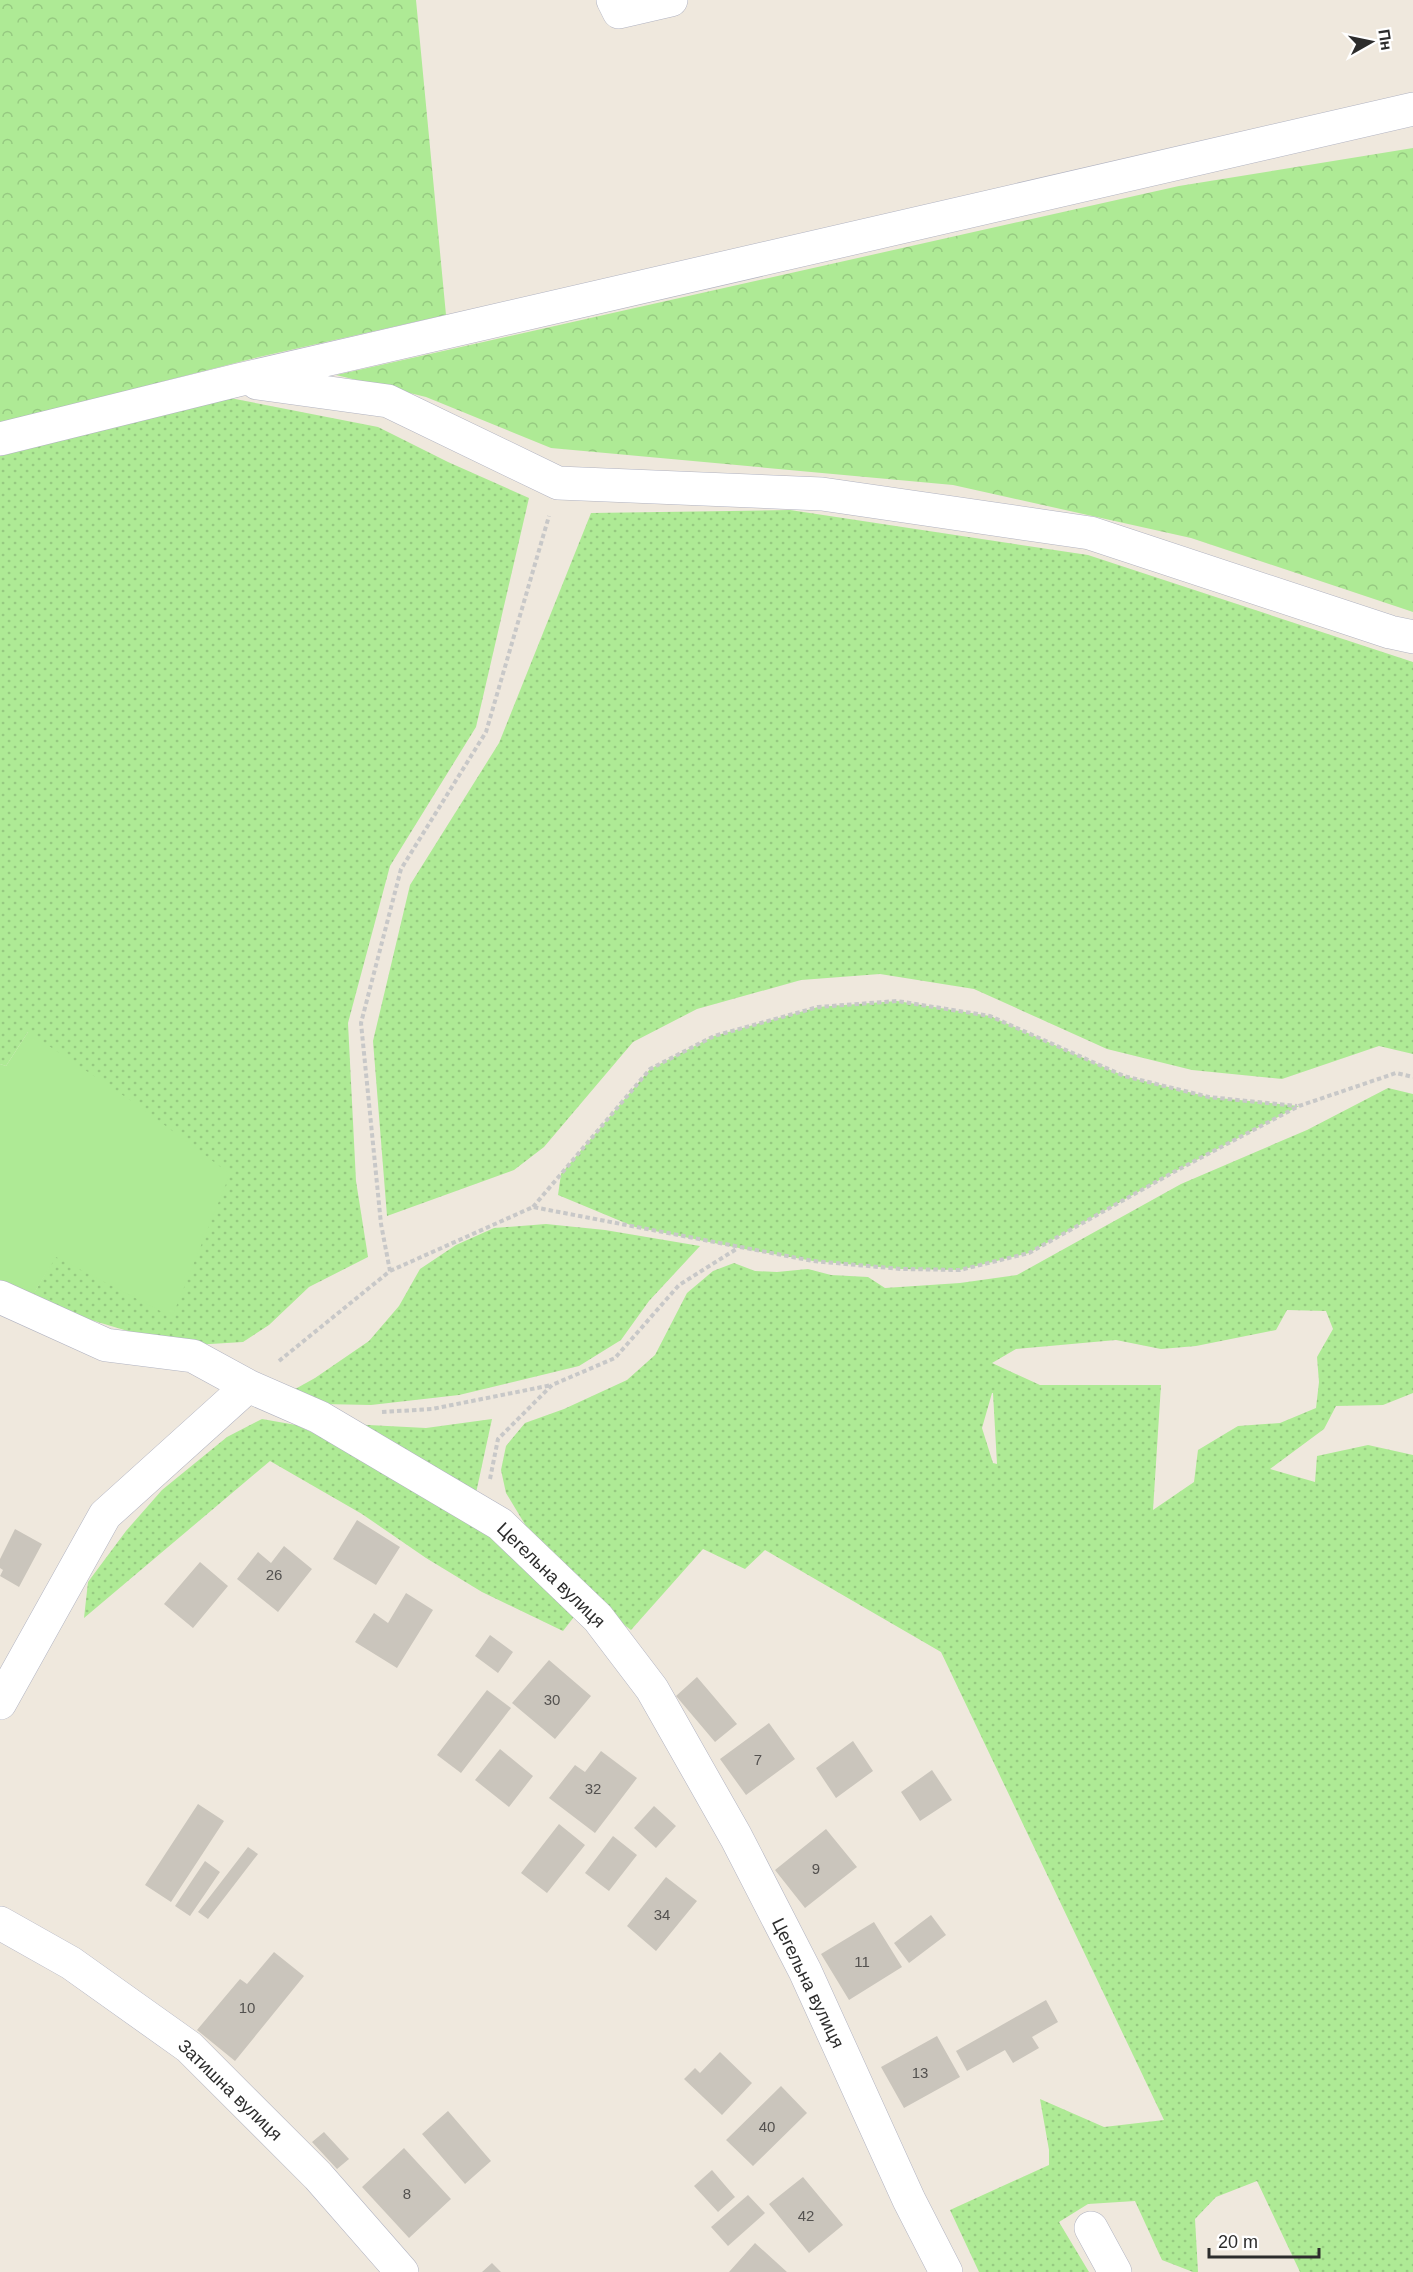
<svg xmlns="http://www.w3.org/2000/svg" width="1413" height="2272" viewBox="0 0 1413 2272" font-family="Helvetica,sans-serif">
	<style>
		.grass { fill: url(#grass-dots); fill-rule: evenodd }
		.forest { fill: url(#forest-crowns) }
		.park { fill: #aeea95 }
		.building { fill: #cac5bc }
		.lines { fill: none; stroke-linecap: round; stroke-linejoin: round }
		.minor-casing { stroke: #b1b3c1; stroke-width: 34 }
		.path { stroke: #c8c8c8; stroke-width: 4; stroke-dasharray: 4.5 3; stroke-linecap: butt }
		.minor { stroke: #fff; stroke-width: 33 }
		.labels { text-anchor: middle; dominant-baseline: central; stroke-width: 5; stroke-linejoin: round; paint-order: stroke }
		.number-label { font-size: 15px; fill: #545250 }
		.street-label { font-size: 18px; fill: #2c2c2c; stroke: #fff }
	</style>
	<defs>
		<pattern id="grass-dots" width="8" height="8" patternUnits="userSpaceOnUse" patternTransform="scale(1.5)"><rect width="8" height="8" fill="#aeea95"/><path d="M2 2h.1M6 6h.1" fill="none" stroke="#96c981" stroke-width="1.8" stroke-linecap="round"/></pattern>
		<pattern id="forest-crowns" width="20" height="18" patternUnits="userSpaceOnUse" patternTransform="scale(1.5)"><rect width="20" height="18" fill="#aeea95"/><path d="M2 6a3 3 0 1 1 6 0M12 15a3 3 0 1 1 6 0" fill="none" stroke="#96c981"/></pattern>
	</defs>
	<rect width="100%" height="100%" fill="#efe8dd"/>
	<path class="grass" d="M230,398L378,427L448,462L529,498L476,727L390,866L348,1023L356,1181L368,1257L309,1287L269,1325L243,1342L194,1345L141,1335L91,1320L31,1298L55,1257L28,1032L6,1066L0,1064V456L125,421Z
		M790,510L1088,555L1413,662V1054L1379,1046L1282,1079L1192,1070L1107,1049L974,989L880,974L801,980L697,1009L633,1042L544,1147L514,1170L387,1216L373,1041L410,885L499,743L591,513Z
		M897,1001L990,1016L1124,1076L1209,1097L1299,1106L1172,1173L1029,1253L960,1270L901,1269L813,1261L739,1248L635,1227L558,1195L561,1174L650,1069L714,1036L818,1007Z
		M1388,1088L1413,1094V1393L1383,1405L1336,1406L1324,1429L1270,1469L1315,1482L1317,1456L1368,1445L1413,1455V2272H1300L1257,2181L1216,2197L1195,2219L1198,2272H1193L1162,2260L1135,2201L1088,2204L1059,2222L1089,2272H979L950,2210L1049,2165V2150L1040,2099L1104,2127L1164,2120L941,1652L765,1550L745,1569L703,1549L631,1630L592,1600L532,1536L506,1493L501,1470L506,1446L525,1423L564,1409L627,1380L655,1355L687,1293L713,1271L734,1263L755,1271L777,1272L808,1269L831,1275L868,1277L885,1288L960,1283L1017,1275L1181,1184L1307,1130ZM1287,1310L1326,1311L1333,1329L1317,1357L1319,1382L1316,1408L1280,1423L1238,1426L1198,1450L1194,1482L1153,1510L1161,1385H1040L992,1363L1016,1349L1116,1340L1161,1349L1196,1346L1276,1330ZM992,1393H993L997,1464L993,1463L982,1428Z
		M546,1224L605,1230L700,1246L649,1301L621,1340L579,1366L459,1395L371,1405L322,1404L288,1393L315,1378L369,1341L399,1306L420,1269L456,1245L494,1228Z
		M262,1419L296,1425L333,1442L501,1533L577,1613L563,1631L482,1592L426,1558L362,1514L270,1461L84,1618L88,1582L126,1531L162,1490L227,1437Z
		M492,1419L476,1493L349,1424L426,1428Z"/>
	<path class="forest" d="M0,0H416L446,315L259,357L0,423Z
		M1413,148V612L1191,538L953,485L551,448L426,397L336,375L1179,186Z"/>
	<path class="park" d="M28,1032L139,1106L230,1174L172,1317L56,1257L31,1298L0,1283V1064L6,1066Z"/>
	<path class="building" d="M357,1520L400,1547L376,1585L333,1559Z
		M15,1529L42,1544L19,1587L0,1576L3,1570L0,1568V1559Z
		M284,1546L312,1569L278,1612L237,1579L258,1552L271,1563Z
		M200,1562L228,1586L193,1628L164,1604Z
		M406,1593L433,1610L397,1668L355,1642L374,1613L388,1623Z
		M490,1635L513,1652L498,1673L475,1656Z
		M549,1660L591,1696L555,1739L512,1703Z
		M697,1677L737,1724L715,1742L676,1696Z
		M487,1690L511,1708L461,1773L437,1755Z
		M769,1723L795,1759L746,1795L720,1759Z
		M853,1741L873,1771L836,1798L816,1768Z
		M500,1749L533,1776L509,1807L475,1780Z
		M601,1751L637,1778L595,1833L549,1798L575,1765L585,1772Z
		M932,1770L952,1800L920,1821L901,1792Z
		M198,1804L224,1821L171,1902L145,1885Z
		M654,1806L676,1826L656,1848L634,1828Z
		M559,1824L585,1845L547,1893L521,1873Z
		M826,1829L857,1867L805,1908L775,1870Z
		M613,1836L637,1855L609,1891L585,1873Z
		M248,1847L258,1854L208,1919L198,1912Z
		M205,1861L220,1872L190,1916L175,1906Z
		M666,1877L697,1901L656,1951L627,1926Z
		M931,1915L946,1935L909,1963L894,1943Z
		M874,1922L902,1967L849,2000L821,1954Z
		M274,1952L304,1976L235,2061L197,2030L240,1979L247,1984Z
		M1046,2000L1058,2022L1032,2037L1039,2048L1013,2063L1005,2050L967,2071L956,2051Z
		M937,2036L960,2077L904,2108L881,2067Z
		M720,2052L752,2083L722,2115L684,2079L695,2068L700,2073Z
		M781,2086L807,2113L753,2166L726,2140Z
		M448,2111L491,2161L465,2184L422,2134Z
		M324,2132L349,2159L337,2169L312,2142Z
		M404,2148L451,2199L409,2238L362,2187Z
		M712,2170L735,2197L718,2212L694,2186Z
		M803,2177L843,2225L809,2253L769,2204Z
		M748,2195L765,2213L728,2246L711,2227Z
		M755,2243L787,2272H729Z
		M492,2263L501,2272H482Z"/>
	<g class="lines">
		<g class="minor-casing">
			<path id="minor" d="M613,0L619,12L671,0
				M257,383L388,401L558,483L822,494L1090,533L1390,632L1413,637
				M0,439L238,380L1413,109
				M0,1297L106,1345L193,1356L248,1386L319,1417L500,1524L598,1618L652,1689L736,1837L805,1971L909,2200L946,2272
				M0,1703L105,1515L248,1386
				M0,1923L71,1963L189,2047L318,2176L402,2272
				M1091,2228L1115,2272"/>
		</g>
		<path class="path" d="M533,1207L650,1069L714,1036L818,1007L897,1001L990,1016L1124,1076L1209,1097L1297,1106
			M390,1271L533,1207L813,1261L901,1269L960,1270L1029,1253L1172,1173L1299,1106L1396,1073L1413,1077
			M279,1361L390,1271L381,1224L361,1023L401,869L486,732L549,516
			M382,1412L432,1409L552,1385
			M490,1479L498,1439L552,1385L615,1358L679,1285L738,1248"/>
		<use href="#minor" class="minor"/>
	</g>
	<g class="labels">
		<g class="number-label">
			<text x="274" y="1574">26</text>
			<text x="552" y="1699">30</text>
			<text x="758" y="1759">7</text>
			<text x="593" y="1788">32</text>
			<text x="816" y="1868">9</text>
			<text x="662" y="1914">34</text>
			<text x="862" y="1961">11</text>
			<text x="247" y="2007">10</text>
			<text x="920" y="2072">13</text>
			<text x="767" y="2126">40</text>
			<text x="407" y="2193">8</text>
			<text x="806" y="2215">42</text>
		</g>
		<g class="street-label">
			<text transform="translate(551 1575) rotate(44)">Цегельна вулиця</text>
			<text transform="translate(808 1983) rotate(64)">Цегельна вулиця</text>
			<text transform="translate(230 2090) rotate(44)">Затишна вулиця</text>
		</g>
	</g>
	<g transform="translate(1371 42) rotate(81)" stroke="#ffffff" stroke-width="4.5" paint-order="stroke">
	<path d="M0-4.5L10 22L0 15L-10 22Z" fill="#2c2c2c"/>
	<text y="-9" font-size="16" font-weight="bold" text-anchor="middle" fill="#2c2c2c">Пн</text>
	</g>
	<path d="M1209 2248v9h110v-9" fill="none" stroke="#2c2c2c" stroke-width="3"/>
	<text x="1218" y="2248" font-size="18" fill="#2c2c2c" stroke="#ffffff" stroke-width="4.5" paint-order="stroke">20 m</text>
</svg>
